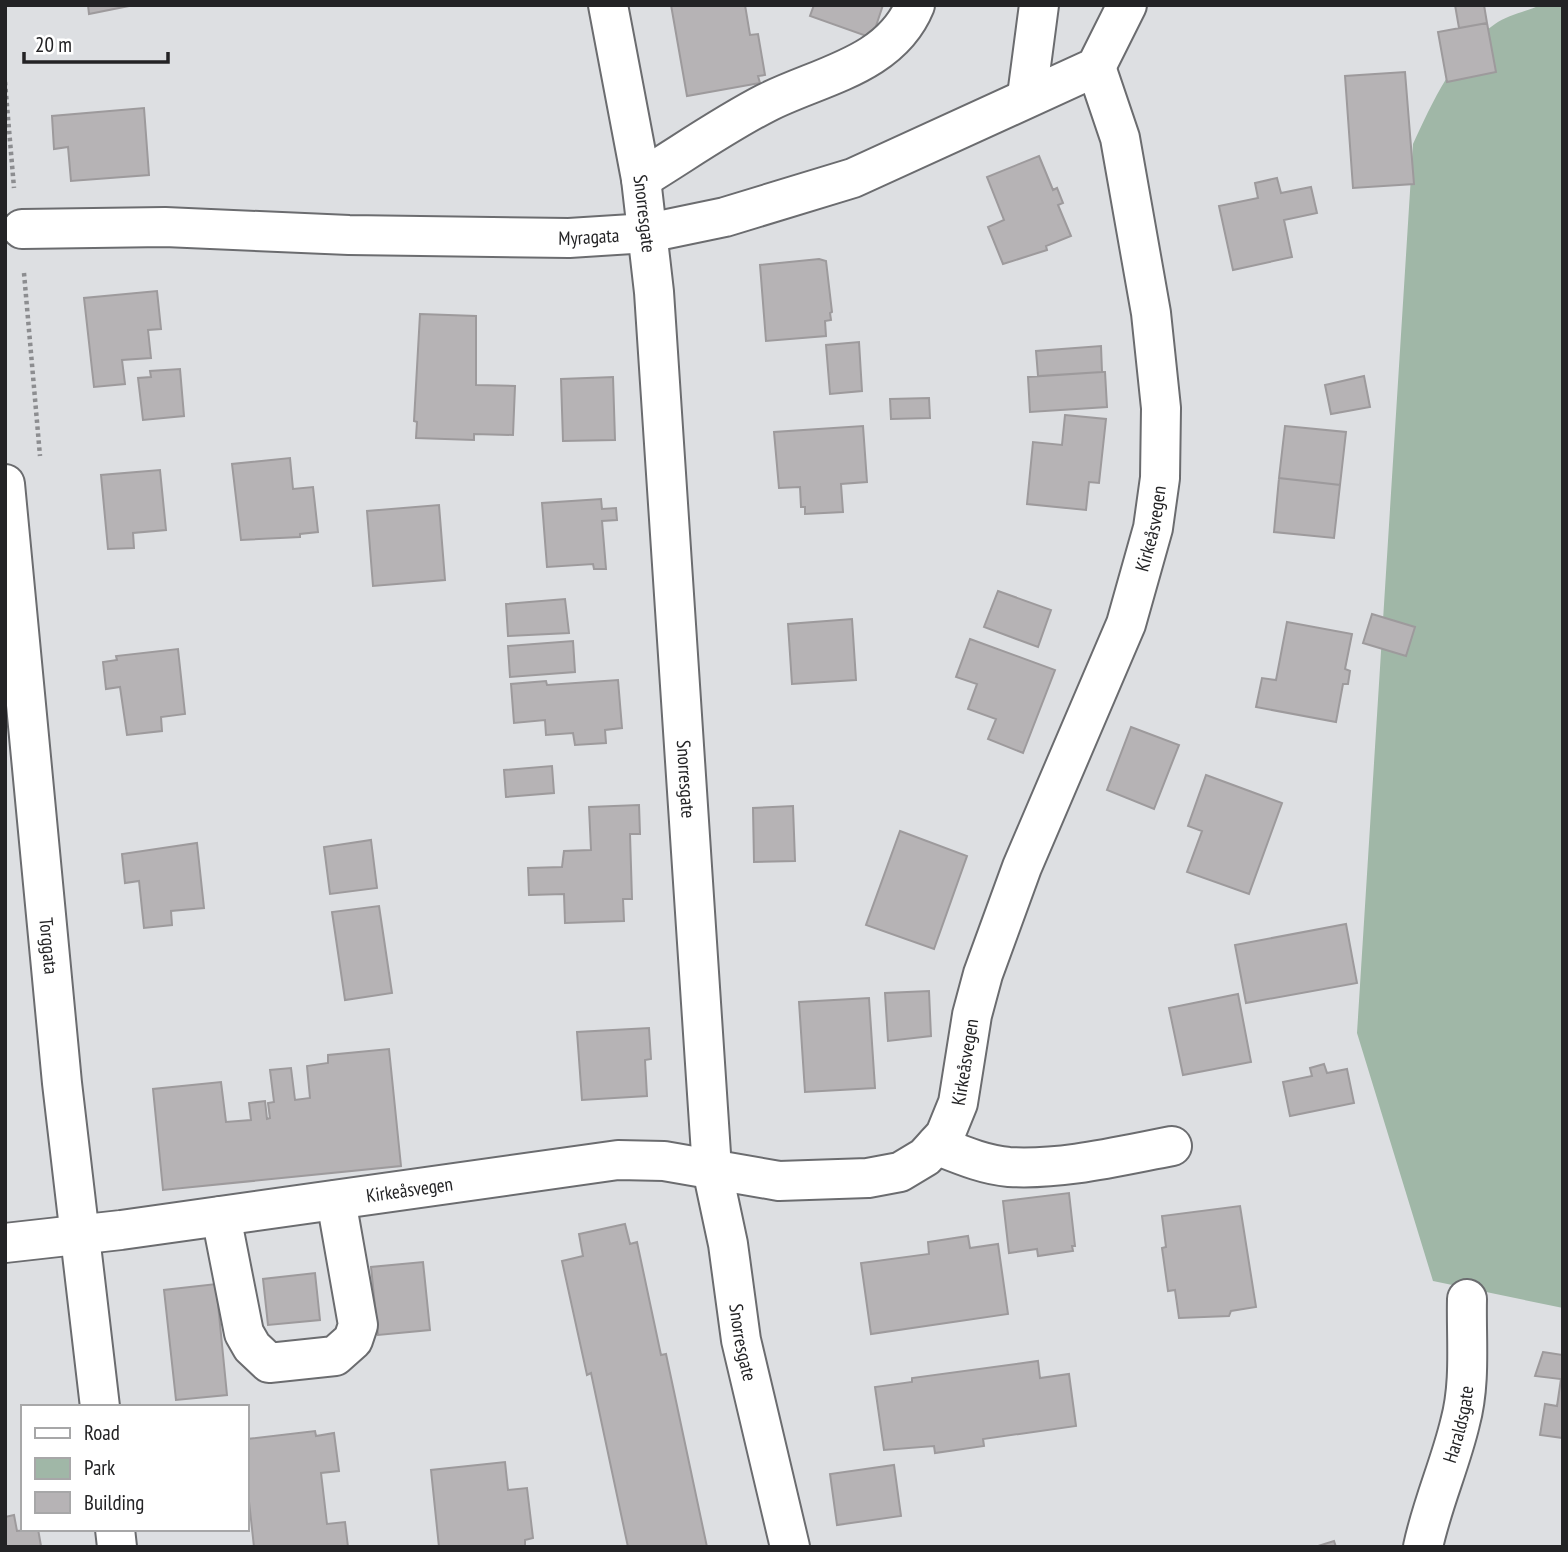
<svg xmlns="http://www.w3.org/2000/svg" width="1568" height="1552" viewBox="0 0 1568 1552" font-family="'PT Sans Narrow',sans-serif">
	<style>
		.green { fill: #a0b7a7 }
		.building { fill: #b6b3b5; stroke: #9d9a9c; stroke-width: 2 }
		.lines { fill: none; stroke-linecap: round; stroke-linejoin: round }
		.minor-casing { stroke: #6b6c6f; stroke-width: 42 }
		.path { stroke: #8c8d90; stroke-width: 4.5; stroke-dasharray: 3.5 3.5; stroke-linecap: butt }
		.minor { stroke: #fff; stroke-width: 38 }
		.labels { text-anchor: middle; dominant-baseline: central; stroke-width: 5; stroke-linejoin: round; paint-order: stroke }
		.street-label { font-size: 19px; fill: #232325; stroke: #fff }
	</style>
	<rect width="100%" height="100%" fill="#dddfe2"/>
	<path class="green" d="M1541,5H1563V1308L1433,1281L1357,1033L1413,144C1432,103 1456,50 1495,24C1508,15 1527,11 1541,5Z"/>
	<path class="building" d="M88,5H134L89,14Z
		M671,5H745L750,35L758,34L765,75L758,76L760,83L687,96Z
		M814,5H883L872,38L810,16Z
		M1455,5H1484L1487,23L1459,28Z
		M1487,23L1496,72L1447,82L1438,32Z
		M1405,72L1414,184L1353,188L1345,76Z
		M144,108L149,175L71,181L68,147L54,149L52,116Z
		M1039,156L1053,190L1057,188L1063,203L1058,205L1071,236L1046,246L1047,250L1003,264L988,227L1004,220L987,177Z
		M1277,178L1281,193L1311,187L1317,213L1284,220L1292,257L1233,270L1219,206L1258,198L1255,183Z
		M819,259L826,261L832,312L830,313L831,320L825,321L826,336L766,341L760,265Z
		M157,291L161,329L148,330L151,358L122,360L125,384L94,387L84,298Z
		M420,314L476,316V385L515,386L513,435L474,434V440L416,438L417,422L414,421Z
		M859,342L862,391L830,394L826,345Z
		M1101,346L1102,372L1038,376L1036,351Z
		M180,369L184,416L143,420L138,378L151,377L150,371Z
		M1102,372H1105L1107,407L1030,412L1028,377Z
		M1364,376L1370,407L1331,414L1325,385Z
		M613,377L615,440L563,441L561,379Z
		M929,398L930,418L891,419L890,399Z
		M1065,415L1106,419L1099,483L1089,482L1086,510L1027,504L1033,442L1062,445Z
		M863,426L867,482L841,484L843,512L805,514V507H801L800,487L779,488L774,432Z
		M1285,426L1346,432L1340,485L1279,478Z
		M290,458L293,489L313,487L318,532L300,534V537L241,540L232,464Z
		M160,470L166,530L133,533L134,548L108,549L101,475Z
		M1279,478L1340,485L1334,538L1274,532Z
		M601,499L602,509L616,508L617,520L602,521L606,569H594L593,564L547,567L542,503Z
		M439,505L445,580L373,586L367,511Z
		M998,591L1051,610L1038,647L984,627Z
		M565,599L569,633L508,636L506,604Z
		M1372,614L1415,627L1406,656L1363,643Z
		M852,619L856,680L792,684L788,624Z
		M1287,622L1352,634L1345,669L1350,671L1348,684H1343L1336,722L1256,707L1262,678L1276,680Z
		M970,639L1055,670L1023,753L988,739L996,719L968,709L977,684L956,677Z
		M573,641L575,672L510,677L508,646Z
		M178,649L185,714L161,717L162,731L127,735L120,687L106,689L103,662L117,660L116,656Z
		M618,680L622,728L605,730L606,743L575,745L573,733L546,735L545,720L514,723L511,684L546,681L547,685Z
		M1131,727L1179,745L1154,809L1107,790Z
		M552,766L554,793L506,797L504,770Z
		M1206,775L1282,803L1249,894L1187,872L1202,831L1188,826Z
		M639,805L640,834H630L632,899H623L624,921L565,923L564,894L529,895L528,868L562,867L564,851L591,850L589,807Z
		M793,806L795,861L754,862L753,808Z
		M900,831L967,856L934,949L866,925Z
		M371,840L377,888L330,894L324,847Z
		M197,843L204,908L171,911L172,925L144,928L139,881L125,883L122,854Z
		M379,906L392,993L345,1000L332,912Z
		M1346,924L1357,983L1246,1003L1235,945Z
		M929,991L931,1036L888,1041L885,993Z
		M1238,994L1251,1062L1183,1075L1169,1008Z
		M869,998L875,1088L805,1092L799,1002Z
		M649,1028L651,1059L645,1060L647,1096L582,1100L577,1032Z
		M389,1049L401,1166L163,1190L153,1089L221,1082L226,1122L251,1120L249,1103L265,1101L267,1119L270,1118L268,1103L274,1102L270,1070L291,1068L295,1100L310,1098L307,1066L328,1063V1055Z
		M1324,1064L1327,1073L1347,1069L1354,1103L1290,1116L1283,1082L1312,1076L1310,1068Z
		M1069,1193L1075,1246H1072L1073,1251L1038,1256L1037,1249L1009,1253L1003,1201Z
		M1240,1206L1256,1307L1231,1311L1229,1316L1179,1318L1175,1290L1168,1291L1162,1248L1166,1247L1162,1216Z
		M625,1224L630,1244L637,1242L661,1355L666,1354L707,1547H628L591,1373L587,1375L562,1261L583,1256L579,1234Z
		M968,1236L970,1248L998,1244L1008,1314L871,1334L861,1263L929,1254L928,1242Z
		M423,1262L430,1330L378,1335L371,1267Z
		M315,1273L320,1320L268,1325L263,1279Z
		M216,1284L227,1395L176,1400L164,1290Z
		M1543,1352L1563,1355V1438L1540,1435L1545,1404L1557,1406L1561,1379L1535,1376Z
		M1038,1361L1040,1378L1069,1374L1076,1426L983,1439L984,1446L935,1453L934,1446L884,1450L875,1387L912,1382V1378Z
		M315,1431L316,1436L334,1433L339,1471L321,1473L327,1524L345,1522L348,1547H254L247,1483V1439Z
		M505,1462L508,1490L527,1488L533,1538L525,1540V1547H439L431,1470Z
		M894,1465L901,1516L837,1525L830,1474Z
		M14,1515L17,1531L38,1529L41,1546L51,1547H5V1517Z
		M1334,1541L1336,1547H1315Z"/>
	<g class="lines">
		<g class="minor-casing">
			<g id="minor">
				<path id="s1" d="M608,5L641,179L654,292L712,1169L728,1244L741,1340L790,1547"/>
				<path d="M1027,96L1039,5"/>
				<path d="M641,179C682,154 723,125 766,103C819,76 890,66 915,5"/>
				<path id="s2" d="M22,229L165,227L349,235L569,238L648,233L725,217L853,178L1096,67L1127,5"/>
				<path id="s3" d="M5,484L62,1083L100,1407"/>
				<path d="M936,1145C959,1154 984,1165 1009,1167C1063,1170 1119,1156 1172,1146"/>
				<path d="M221,1216L244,1333L252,1347L269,1363L335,1356L353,1340L358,1325L336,1200"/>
				<path id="s4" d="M5,1243L121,1230L618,1160L664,1161L779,1181L868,1178L900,1172L925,1157L945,1135L958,1103L972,1015L983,974L1022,867L1126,624L1153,528L1160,478L1161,408L1151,313L1120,138L1096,67"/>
				<path d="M115,1529L117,1547"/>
				<path id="s5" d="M1423,1547C1432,1504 1450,1465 1460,1423C1471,1383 1466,1339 1467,1299"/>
			</g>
		</g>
		<path class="path" d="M5,82L14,188
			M24,273L40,456"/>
		<use href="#minor" class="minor"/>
	</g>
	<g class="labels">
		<g class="street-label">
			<text stroke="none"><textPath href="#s1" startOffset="212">Snorresgate</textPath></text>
			<text stroke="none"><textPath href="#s2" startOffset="567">Myragata</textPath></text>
			<text stroke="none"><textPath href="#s4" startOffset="1605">Kirkeåsvegen</textPath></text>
			<text stroke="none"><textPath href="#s1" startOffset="779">Snorresgate</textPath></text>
			<text stroke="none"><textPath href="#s3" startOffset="464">Torggata</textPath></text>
			<text stroke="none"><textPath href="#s4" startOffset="1038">Kirkeåsvegen</textPath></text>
			<text stroke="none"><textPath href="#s4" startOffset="408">Kirkeåsvegen</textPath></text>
			<text stroke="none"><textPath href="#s1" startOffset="1346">Snorresgate</textPath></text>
			<text stroke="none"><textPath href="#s5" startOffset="128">Haraldsgate</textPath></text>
		</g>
	</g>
	<rect width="1568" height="1552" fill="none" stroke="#232325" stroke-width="14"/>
	<rect x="21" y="1405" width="228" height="126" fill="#ffffff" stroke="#a7a7a8" stroke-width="2"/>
	<rect x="35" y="1428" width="35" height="10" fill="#ffffff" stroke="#a7a7a8" stroke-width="2"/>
	<text x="84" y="1440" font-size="21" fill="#232325">Road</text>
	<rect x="35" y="1458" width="35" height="21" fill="#a0b7a7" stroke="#a7a7a8" stroke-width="2"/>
	<text x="84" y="1475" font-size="21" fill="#232325">Park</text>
	<rect x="35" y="1492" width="35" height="21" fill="#b6b3b5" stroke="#a7a7a8" stroke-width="2"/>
	<text x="84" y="1510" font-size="21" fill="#232325">Building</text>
	<path d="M24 52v10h144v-10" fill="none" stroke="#232325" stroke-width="3.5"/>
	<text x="35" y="52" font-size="21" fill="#232325" stroke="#ffffff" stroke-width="5" paint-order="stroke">20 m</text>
</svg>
